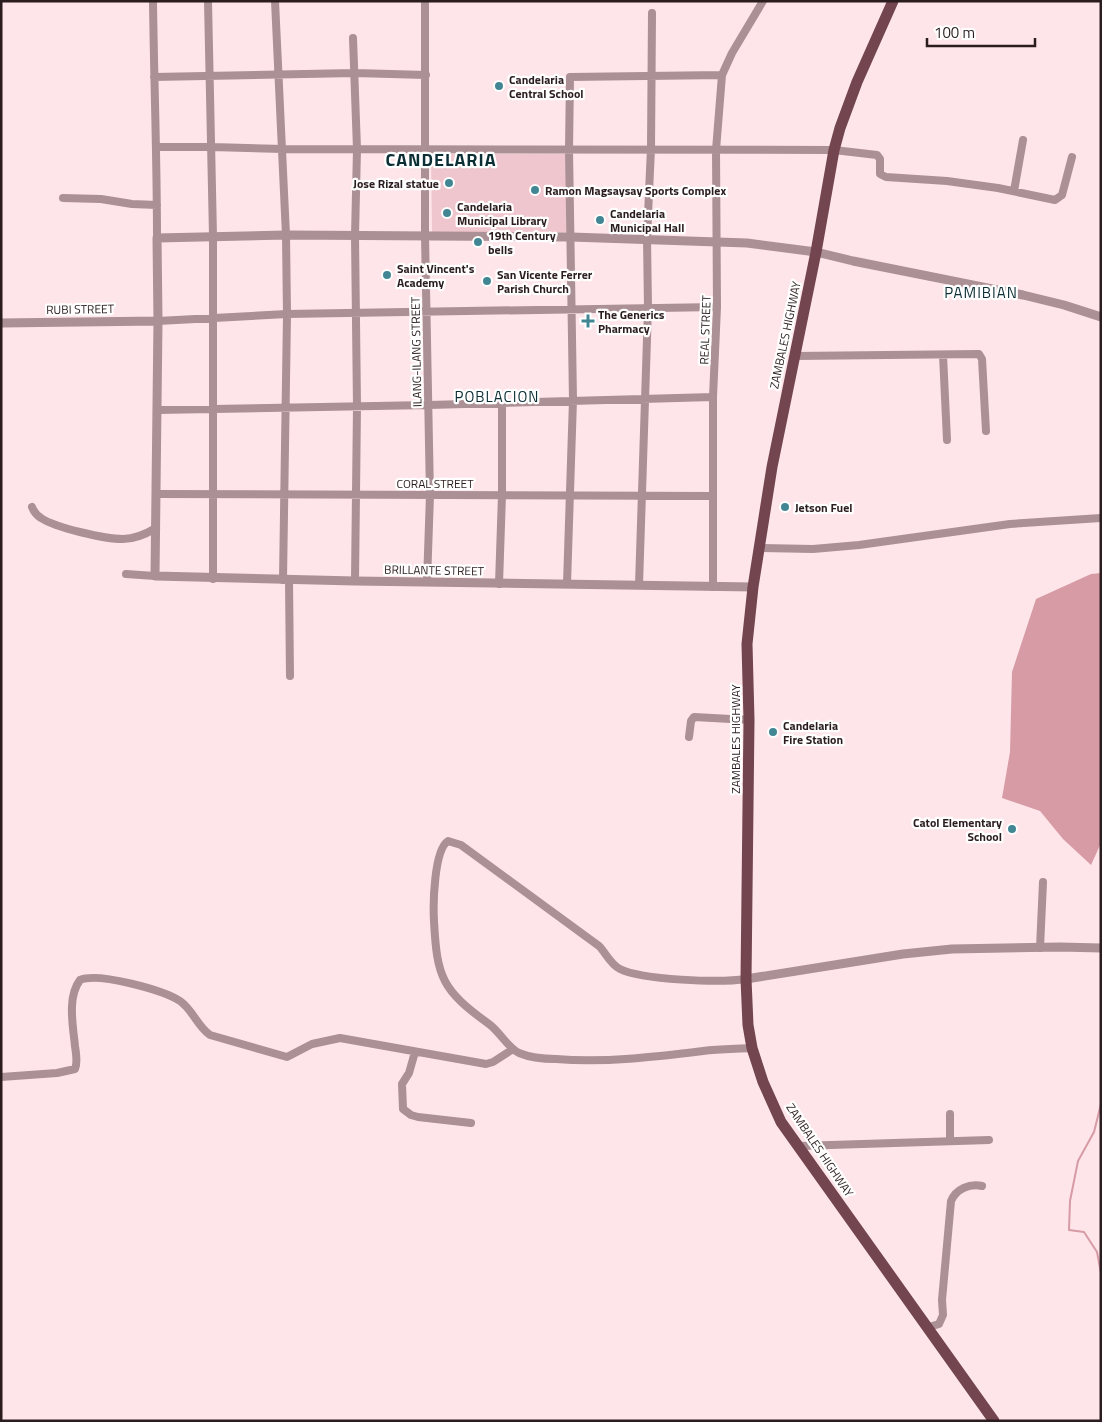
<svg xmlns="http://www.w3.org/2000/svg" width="1102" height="1422" viewBox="0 0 1102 1422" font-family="'Titillium Web',sans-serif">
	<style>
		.green { fill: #f0c6ce }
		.water { fill: #d79ba6 }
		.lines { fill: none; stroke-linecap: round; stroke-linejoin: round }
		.stream { stroke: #d79ba6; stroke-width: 2 }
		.minor { stroke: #ab9095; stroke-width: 8 }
		.tertiary { stroke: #ab9095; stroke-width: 9 }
		.primary { stroke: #72454f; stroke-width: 11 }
		.poi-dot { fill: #428694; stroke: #fff; stroke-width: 2 }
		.labels { text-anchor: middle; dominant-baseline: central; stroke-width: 4.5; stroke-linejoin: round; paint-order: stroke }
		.poi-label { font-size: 12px; font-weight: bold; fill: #2b1d1f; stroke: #fff; text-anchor: start }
		.street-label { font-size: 12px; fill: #2b1d1f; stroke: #fff }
		.quarter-label { font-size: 15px; letter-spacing: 1px; fill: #0c2e35; stroke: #fff }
		.district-label { font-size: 18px; font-weight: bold; letter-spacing: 1px; fill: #0c2e35; stroke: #fff }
	</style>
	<rect width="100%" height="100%" fill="#fee5e9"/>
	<path class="green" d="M431,154H567V232H432Z"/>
	<path class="water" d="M1101,573V843L1091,865L1063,839L1040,811L1002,798L1010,752L1012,672L1036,599L1091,574Z"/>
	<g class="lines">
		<path class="stream" d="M1101,1104L1094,1132L1078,1161L1070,1201L1069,1230L1084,1232L1097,1252L1101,1273"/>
		<path class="minor" d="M153,1C154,80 157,159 157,238
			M208,1L213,236V579
			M275,1L286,235L287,314L283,580
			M425,1V236L430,495L427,582
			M353,38L357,149L355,236L357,406L355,581
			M154,77L355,73L426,75
			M157,147H212L283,149L834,150L877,155L880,159V174L886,177L947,181L998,188L1055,200L1062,195L1072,157
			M1014,191L1023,140
			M63,198L101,199L132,204L157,205
			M158,321L287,314L717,307
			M943,355L947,440
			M795,356L979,354L982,359L986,431
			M157,410L429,405L713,397
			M156,494L713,496
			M32,507C34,512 36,515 41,518C56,528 105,539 123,539C135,539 146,534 156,528
			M759,548L813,549L859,545L1010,524L1101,518
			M126,574L155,576
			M289,580L290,676
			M499,584L502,495V403
			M567,584L573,400L569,150L570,77L722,75L732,53L763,1
			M639,585L648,308L647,238L651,148L652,13
			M713,587V397L717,307L716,150L722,75
			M689,737L691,721L694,717L749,720
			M1040,948L1043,882
			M746,979C720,983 642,980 620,969C610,964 606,953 599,946L461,845L448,841C434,850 433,904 434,921C437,978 442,990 489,1024C500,1032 507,1047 519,1053C531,1058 543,1059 556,1059C605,1063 654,1057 703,1051C719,1049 736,1049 752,1048
			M415,1052L409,1073L402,1084L403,1109L411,1115L418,1117L471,1123
			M1,1077L57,1073L75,1069C78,1062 76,1054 75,1046C73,1026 67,997 80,980C98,972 163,990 180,1001C193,1010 197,1026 210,1035L287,1057L312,1044L340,1038L486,1064L493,1062L513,1049
			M950,1114V1141
			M799,1146L989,1140
			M929,1327L939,1324L943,1315L942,1300L951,1201C956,1189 970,1183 982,1186"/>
		<path class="tertiary" d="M1,323L158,321
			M753,587L355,581L155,576L158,321L157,238L286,235L571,237L747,243L816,252L853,261L1023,295L1064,305L1101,317
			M746,979L903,954L952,949L1060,947L1101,948"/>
		<path class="primary" d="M893,1L857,82L840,128L834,150L816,252L772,467L753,587L747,644L749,720L746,979L748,1025L752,1048L763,1082L781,1122L994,1421"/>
	</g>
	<g class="poi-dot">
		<circle cx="499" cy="86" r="5"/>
		<circle cx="449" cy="183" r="5"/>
		<circle cx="535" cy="190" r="5"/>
		<circle cx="447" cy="213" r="5"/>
		<circle cx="600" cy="220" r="5"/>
		<circle cx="478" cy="242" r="5"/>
		<circle cx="387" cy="275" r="5"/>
		<circle cx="487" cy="281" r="5"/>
		<path d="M585.5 313.5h5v5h5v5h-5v5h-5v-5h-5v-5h5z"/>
		<circle cx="785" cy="507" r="5"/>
		<circle cx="773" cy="732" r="5"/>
		<circle cx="1012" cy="829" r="5"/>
	</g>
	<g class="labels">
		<g class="poi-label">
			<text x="509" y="79">Candelaria<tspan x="509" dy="14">Central School</tspan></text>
			<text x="439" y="183" text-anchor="end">Jose Rizal statue</text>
			<text x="545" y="190">Ramon Magsaysay Sports Complex</text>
			<text x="457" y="206">Candelaria<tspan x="457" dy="14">Municipal Library</tspan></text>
			<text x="610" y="213">Candelaria<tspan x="610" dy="14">Municipal Hall</tspan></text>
			<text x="488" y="235">19th Century<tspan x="488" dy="14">bells</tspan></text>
			<text x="397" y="268">Saint Vincent's<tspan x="397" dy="14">Academy</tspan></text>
			<text x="497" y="274">San Vicente Ferrer<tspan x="497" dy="14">Parish Church</tspan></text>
			<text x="598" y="314">The Generics<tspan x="598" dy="14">Pharmacy</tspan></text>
			<text x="795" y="507">Jetson Fuel</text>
			<text x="783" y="725">Candelaria<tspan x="783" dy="14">Fire Station</tspan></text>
			<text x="1002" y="822" text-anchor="end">Catol Elementary<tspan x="1002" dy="14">School</tspan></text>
		</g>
		<g class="street-label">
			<text transform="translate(80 309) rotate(-1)">RUBI STREET</text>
			<text transform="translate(705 330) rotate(-88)">REAL STREET</text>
			<text transform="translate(785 335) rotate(-78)">ZAMBALES HIGHWAY</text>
			<text transform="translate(416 352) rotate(-91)">ILANG-ILANG STREET</text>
			<text x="435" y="483">CORAL STREET</text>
			<text transform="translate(434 570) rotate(1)">BRILLANTE STREET</text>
			<text transform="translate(735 739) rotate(-90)">ZAMBALES HIGHWAY</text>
			<text transform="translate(820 1150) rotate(56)">ZAMBALES HIGHWAY</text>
		</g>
		<g class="quarter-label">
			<text x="981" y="292">PAMIBIAN</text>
			<text x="497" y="396">POBLACION</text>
		</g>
		<g class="district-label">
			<text x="441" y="159">CANDELARIA</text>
		</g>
	</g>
	<rect width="1102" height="1422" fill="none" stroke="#2b1d1f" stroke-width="5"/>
	<path d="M927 38v8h108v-8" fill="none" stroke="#2b1d1f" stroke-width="2.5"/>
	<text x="934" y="38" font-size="15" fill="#2b1d1f" stroke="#ffffff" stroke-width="4" paint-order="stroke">100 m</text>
</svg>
